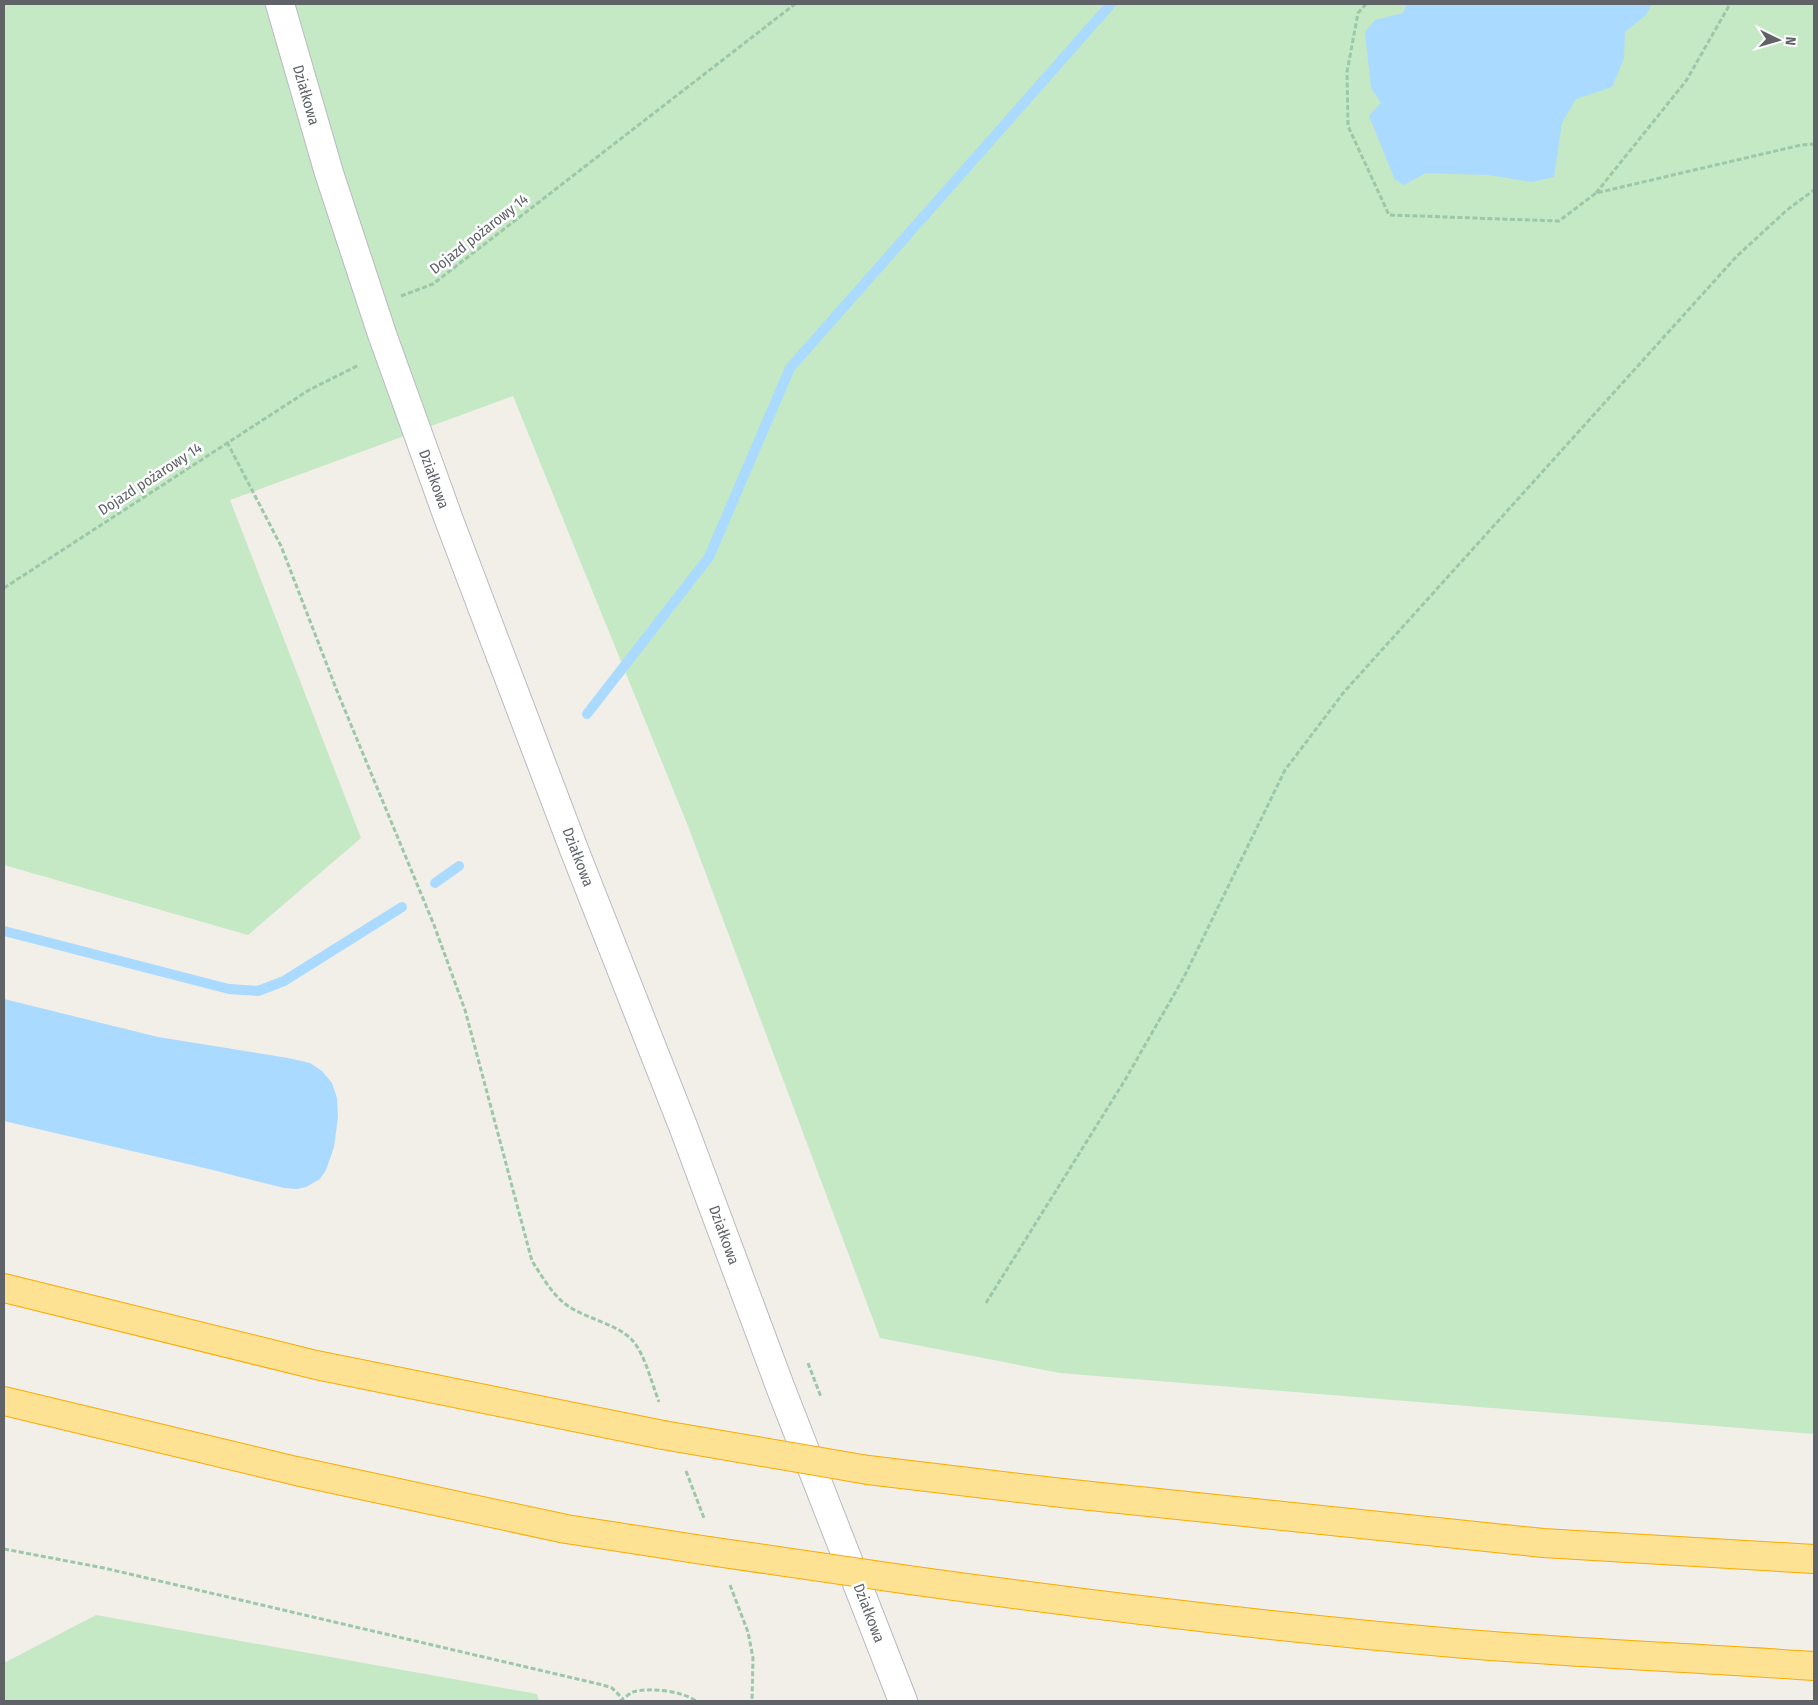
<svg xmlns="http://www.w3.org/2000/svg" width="1818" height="1705" viewBox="0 0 1818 1705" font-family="'Fira Sans Condensed',sans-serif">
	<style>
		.green { fill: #c5e8c5 }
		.water { fill: #aadaff }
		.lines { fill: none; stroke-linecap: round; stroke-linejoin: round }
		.stream { stroke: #aadaff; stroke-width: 10 }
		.secondary-casing { stroke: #b6babf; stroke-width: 30 }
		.highway-casing { stroke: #f9ab00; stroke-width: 30 }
		.path { stroke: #9cc7a9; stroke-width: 3; stroke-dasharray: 5 2.5; stroke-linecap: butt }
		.secondary { stroke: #fff; stroke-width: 28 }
		.highway { stroke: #fde293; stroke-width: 28 }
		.highway-bridge-casing { stroke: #f9ab00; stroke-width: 30; stroke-linecap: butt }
		.highway-bridge { stroke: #fde293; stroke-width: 28 }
		.labels { text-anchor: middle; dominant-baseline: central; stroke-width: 5; stroke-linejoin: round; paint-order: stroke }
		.street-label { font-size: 15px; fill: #5f6368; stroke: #fff }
	</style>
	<rect width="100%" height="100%" fill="#f1efe8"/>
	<path class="green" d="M4,4H1814V1434L1060,1373L880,1338L688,826L513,396L230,500L361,838L248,935L4,865Z
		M96,1615L537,1694L539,1701H4V1663Z"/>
	<path class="water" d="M1407,4H1652L1646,15L1625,32L1624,58L1612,87L1576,99L1562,123L1554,177L1532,182L1488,175L1426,173L1404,185L1395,180L1369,116L1381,103L1371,88L1365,32L1375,20L1403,13Z
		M4,999L158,1037L288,1058L310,1063L322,1071L332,1083L337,1098L338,1117L334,1147L326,1170L320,1179L306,1187L297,1189L284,1188L213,1170L4,1121Z"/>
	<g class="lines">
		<path class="stream" d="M587,714L709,557L790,368L1111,4
			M435,883L459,866
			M4,931L229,989L258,991L284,981L402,907"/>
		<g class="secondary-casing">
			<path id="secondary" d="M280,4L329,173L382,334L449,520L575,852L683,1126L781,1389L903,1701"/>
		</g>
		<g class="highway-casing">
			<path id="highway" d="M4,1288L316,1365L663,1435
				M4,1401L296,1471L566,1529L709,1551
				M868,1470L1062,1493L1543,1543L1814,1559
				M909,1580C1090,1605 1272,1627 1454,1643C1574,1653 1694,1658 1814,1666"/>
		</g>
		<path class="path" d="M1366,4L1358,13L1347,72L1348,126L1389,215L1559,221L1596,193L1801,145L1814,144
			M1596,193L1686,81L1730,4
			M401,296L433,284L795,4
			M227,442L281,546L337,691L434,925L465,1010L532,1261C542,1276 552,1295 568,1306C587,1319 618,1324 633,1341C645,1355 652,1384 659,1402
			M4,588L309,390L359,365
			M986,1303L1125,1080L1184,977L1285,770L1344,692L1736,257L1787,210L1814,190
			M808,1363L821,1397
			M686,1471L704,1518
			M4,1549L104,1568L603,1685L612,1688L623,1699
			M730,1585L748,1632L753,1658L752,1701
			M620,1701C624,1698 629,1694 633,1692C650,1687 682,1691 696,1701"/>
		<use href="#secondary" class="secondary"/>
		<use href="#highway" class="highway"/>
		<g class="highway-bridge-casing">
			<path id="highway-bridge" d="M663,1435L868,1470
				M709,1551L909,1580"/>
		</g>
		<use href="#highway-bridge" class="highway-bridge"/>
	</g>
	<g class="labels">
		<g class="street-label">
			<text transform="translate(306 95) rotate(74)">Działkowa</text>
			<text transform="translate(479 234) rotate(-38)">Dojazd pożarowy 14</text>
			<text transform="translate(150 479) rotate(-33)">Dojazd pożarowy 14</text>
			<text transform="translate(434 479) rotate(70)">Działkowa</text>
			<text transform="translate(578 857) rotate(69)">Działkowa</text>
			<text transform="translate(724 1235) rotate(70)">Działkowa</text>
			<text transform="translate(869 1613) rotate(69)">Działkowa</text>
		</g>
	</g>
	<rect width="1818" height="1705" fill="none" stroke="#5f6368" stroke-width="10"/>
	<g transform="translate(1778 40) rotate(95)" stroke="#ffffff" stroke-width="4" paint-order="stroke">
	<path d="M0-4L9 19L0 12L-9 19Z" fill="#5f6368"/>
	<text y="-8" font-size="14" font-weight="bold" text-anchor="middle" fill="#5f6368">N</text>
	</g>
</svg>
